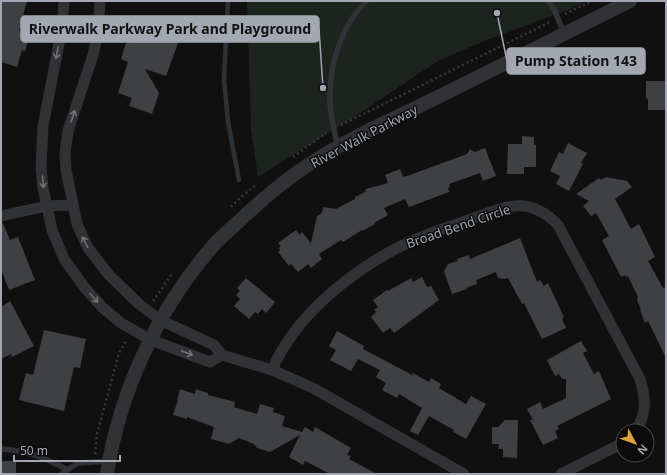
<svg xmlns="http://www.w3.org/2000/svg" width="667" height="475" viewBox="0 0 667 475" font-family="'Noto Sans',sans-serif">
	<style>
		.green { fill: #1d231d }
		.lines { fill: none; stroke-linecap: round; stroke-linejoin: round }
		.stream { stroke: #2b3238; stroke-width: 4.5 }
		.building { fill: #3f4044 }
		.path { stroke: #37393d; stroke-width: 2.5; stroke-dasharray: 2 3; stroke-linecap: butt }
		.service { stroke: #313236; stroke-width: 5.5 }
		.minor { stroke: #313236; stroke-width: 11 }
		.tertiary { stroke: #313236; stroke-width: 14 }
		.oneway { stroke: #6f727a }
		.labels { text-anchor: middle; dominant-baseline: central; stroke-width: 3; stroke-linejoin: round; paint-order: stroke }
		.street-label { font-size: 13px; fill: #a2a7b1; stroke: #0b0b0c }
		.leader { fill: none; stroke: #a2a7b1; stroke-width: 1.5 }
		.callout-dot { fill: #a2a7b1; stroke: #0b0b0c; stroke-width: 1.5 }
		.callout { fill: #a2a7b1; stroke: #a2a7b1; stroke-width: 1.5 }
		.callout-label { font-size: 14px; text-anchor: middle; font-weight: bold; fill: #111 }
	</style>
	<rect width="100%" height="100%" fill="#101011"/>
	<path class="green" d="M247,1H586L573,8L482,42L438,61L357,115L258,177L251,130Z"/>
	<g class="lines">
		<path class="stream" d="M228,1L224,79L228,122L239,180"/>
	</g>
	<path class="building" d="M1,1H27L19,31L30,34L25,51L22,50L17,67L1,62Z
		M150,24L174,30L173,32L181,35L166,76L145,69L159,93L152,114L129,106L132,98L118,93L128,62L121,59L126,43H129L134,27L147,31Z
		M646,81H666V110H648V99L646,98Z
		M522,136L534,137V145H536V167H524V174H507L508,144H522Z
		M568,143L587,153L581,163L583,164L569,191L556,184L560,176L550,171L559,152L563,154Z
		M485,148L496,176L483,181L480,173L449,184L450,187L448,188L449,192L409,207L405,199L384,208L388,215L374,223L375,224L362,231V230L343,242L341,240L319,254L322,259L311,268L308,264L298,272L291,264L289,266L278,252L280,250L279,248L281,246L278,243L296,230L299,235L302,232L311,243L317,216L322,213L323,207L336,209L355,199V197L365,192L366,189L388,183L385,175L400,169L403,177L410,175L467,154L470,149L475,152Z
		M606,177L627,181L632,187L615,199L631,229L639,224L655,257L648,261L663,288L666,287V358L648,321L645,323L640,310H641L637,300L638,297L628,276L626,277L625,275L621,277L602,240L609,236L596,213L591,216L583,206L589,201L576,194L599,178L601,180Z
		M1,223H3L10,240L18,237L35,280L9,290L1,269Z
		M520,238L537,282L540,280L544,286L548,283L564,317L562,319L566,328L542,339L524,303L522,304L508,278L505,279L498,278L496,272L476,280L477,284L466,288L467,289L452,294L444,271L448,264L458,261L457,259L469,255L470,259Z
		M422,277L427,287L431,286L439,300L394,333L390,328L383,333L371,317L376,312L374,310L378,307L373,300L387,290L388,291L411,278L413,282Z
		M246,278L275,302L266,313L262,309L258,314L255,312L249,319L234,306L240,299L236,295L240,291L237,288Z
		M10,301L34,346L12,357L11,354L1,359V307Z
		M44,330L86,339L80,368L74,367L64,411L19,400L26,373L33,375Z
		M337,331L364,346L363,349L414,376L411,372L429,382L431,378L441,384L439,388L466,404L471,396L486,404L466,439L453,432L454,430L429,416L418,435L410,431L422,408L399,394L397,398L382,390L386,383L376,377L380,370L358,359L351,371L330,360L336,350L329,346Z
		M581,341L587,351L583,353L594,374L599,371L611,399L557,426L559,429L555,431L558,438L543,445L530,420H533L527,409L540,402L543,409L566,398V379H562L559,374L555,376L547,360Z
		M180,389L195,394L196,389L208,393V395L235,402L234,407L257,414L260,404L274,408L273,412L285,416L282,426L302,432L305,427L313,432L315,427L351,448L347,455L351,456L349,459L377,474H330L305,461L303,465L289,457L300,435L270,452L257,448L254,444L239,438L229,444L211,439L214,427L187,417V419L173,415L178,400H177Z
		M505,420H518L517,458L503,457V449H498L499,444H492V427H498Z
		M1,461H16V474H1Z"/>
	<g class="lines">
		<path class="path" d="M565,14L592,1
			M341,125L550,22
			M293,157L326,133
			M231,207L241,197L257,184
			M153,301L172,274
			M95,454L97,434L119,353L127,340"/>
		<path class="service" d="M548,1L555,11L564,34
			M338,147C334,129 329,112 330,94C330,63 343,22 367,1
			M1,449C26,450 46,458 68,470
			M61,474L78,463L109,461"/>
		<path class="minor" d="M64,1L62,28L43,126L41,168L43,188L52,230L64,259L85,288L103,308L121,323L151,340L210,362L222,355
			M100,1L98,33L93,55L68,131L65,153L66,170L77,224L88,248L109,275L139,304L160,320L214,345L222,355L272,370L313,388L464,474
			M1,216L47,206L72,205
			M272,370C295,316 350,272 401,246C421,236 442,229 463,222C501,209 526,192 558,225L640,379C646,398 647,415 635,431
			M561,474L623,443"/>
		<path class="tertiary" d="M107,474C119,393 158,309 212,247C219,239 228,231 236,224C259,202 282,182 308,165C350,137 398,117 444,94C506,63 568,32 630,1"/>
	</g>
	<defs><path id="oneway-shaft" d="M-6 0H5M1.5-3L5.5 0L1.5 3" fill="none" stroke-width="1.6" stroke-linecap="round" stroke-linejoin="round"/></defs>
	<g class="oneway">
		<use href="#oneway-shaft" transform="translate(57 53) rotate(101)"/>
		<use href="#oneway-shaft" transform="translate(73 116) rotate(-72)"/>
		<use href="#oneway-shaft" transform="translate(43 182) rotate(85)"/>
		<use href="#oneway-shaft" transform="translate(85 242) rotate(-116)"/>
		<use href="#oneway-shaft" transform="translate(94 298) rotate(48)"/>
		<use href="#oneway-shaft" transform="translate(187 353) rotate(21)"/>
	</g>
	<g class="labels">
		<g class="street-label">
			<text transform="translate(364 136) rotate(-28)">River Walk Parkway</text>
			<text transform="translate(458 226) rotate(-19)">Broad Bend Circle</text>
		</g>
	</g>
	<path class="leader" d="M323 88L319 29M497 13L507 61"/>
	<g class="callout-dot">
		<circle cx="323" cy="88" r="4"/>
		<circle cx="497" cy="13" r="4"/>
	</g>
	<g class="callout">
		<rect x="21" y="16" width="298" height="26" rx="4"/>
		<rect x="507" y="48" width="138" height="26" rx="4"/>
	</g>
	<g class="callout-label">
		<text x="170" y="34">Riverwalk Parkway Park and Playground</text>
		<text x="576" y="66">Pump Station 143</text>
	</g>
	<rect width="667" height="475" fill="none" stroke="#a2a7b1" stroke-width="4"/>
	<g transform="translate(635 443) rotate(131)"><circle r="19" fill="#0b0b0c" stroke="#47494e"/>
	<path d="M0-3L7 15L0 10L-7 15Z" fill="#e0a339"/>
	<text y="-6" font-size="11" font-weight="bold" text-anchor="middle" fill="#a2a7b1">N</text>
	</g>
	<path d="M14 455v6h106v-6" fill="none" stroke="#a2a7b1" stroke-width="2"/>
	<text x="20" y="455" font-size="12" fill="#a2a7b1" stroke="#0b0b0c" stroke-width="3" paint-order="stroke">50 m</text>
</svg>
